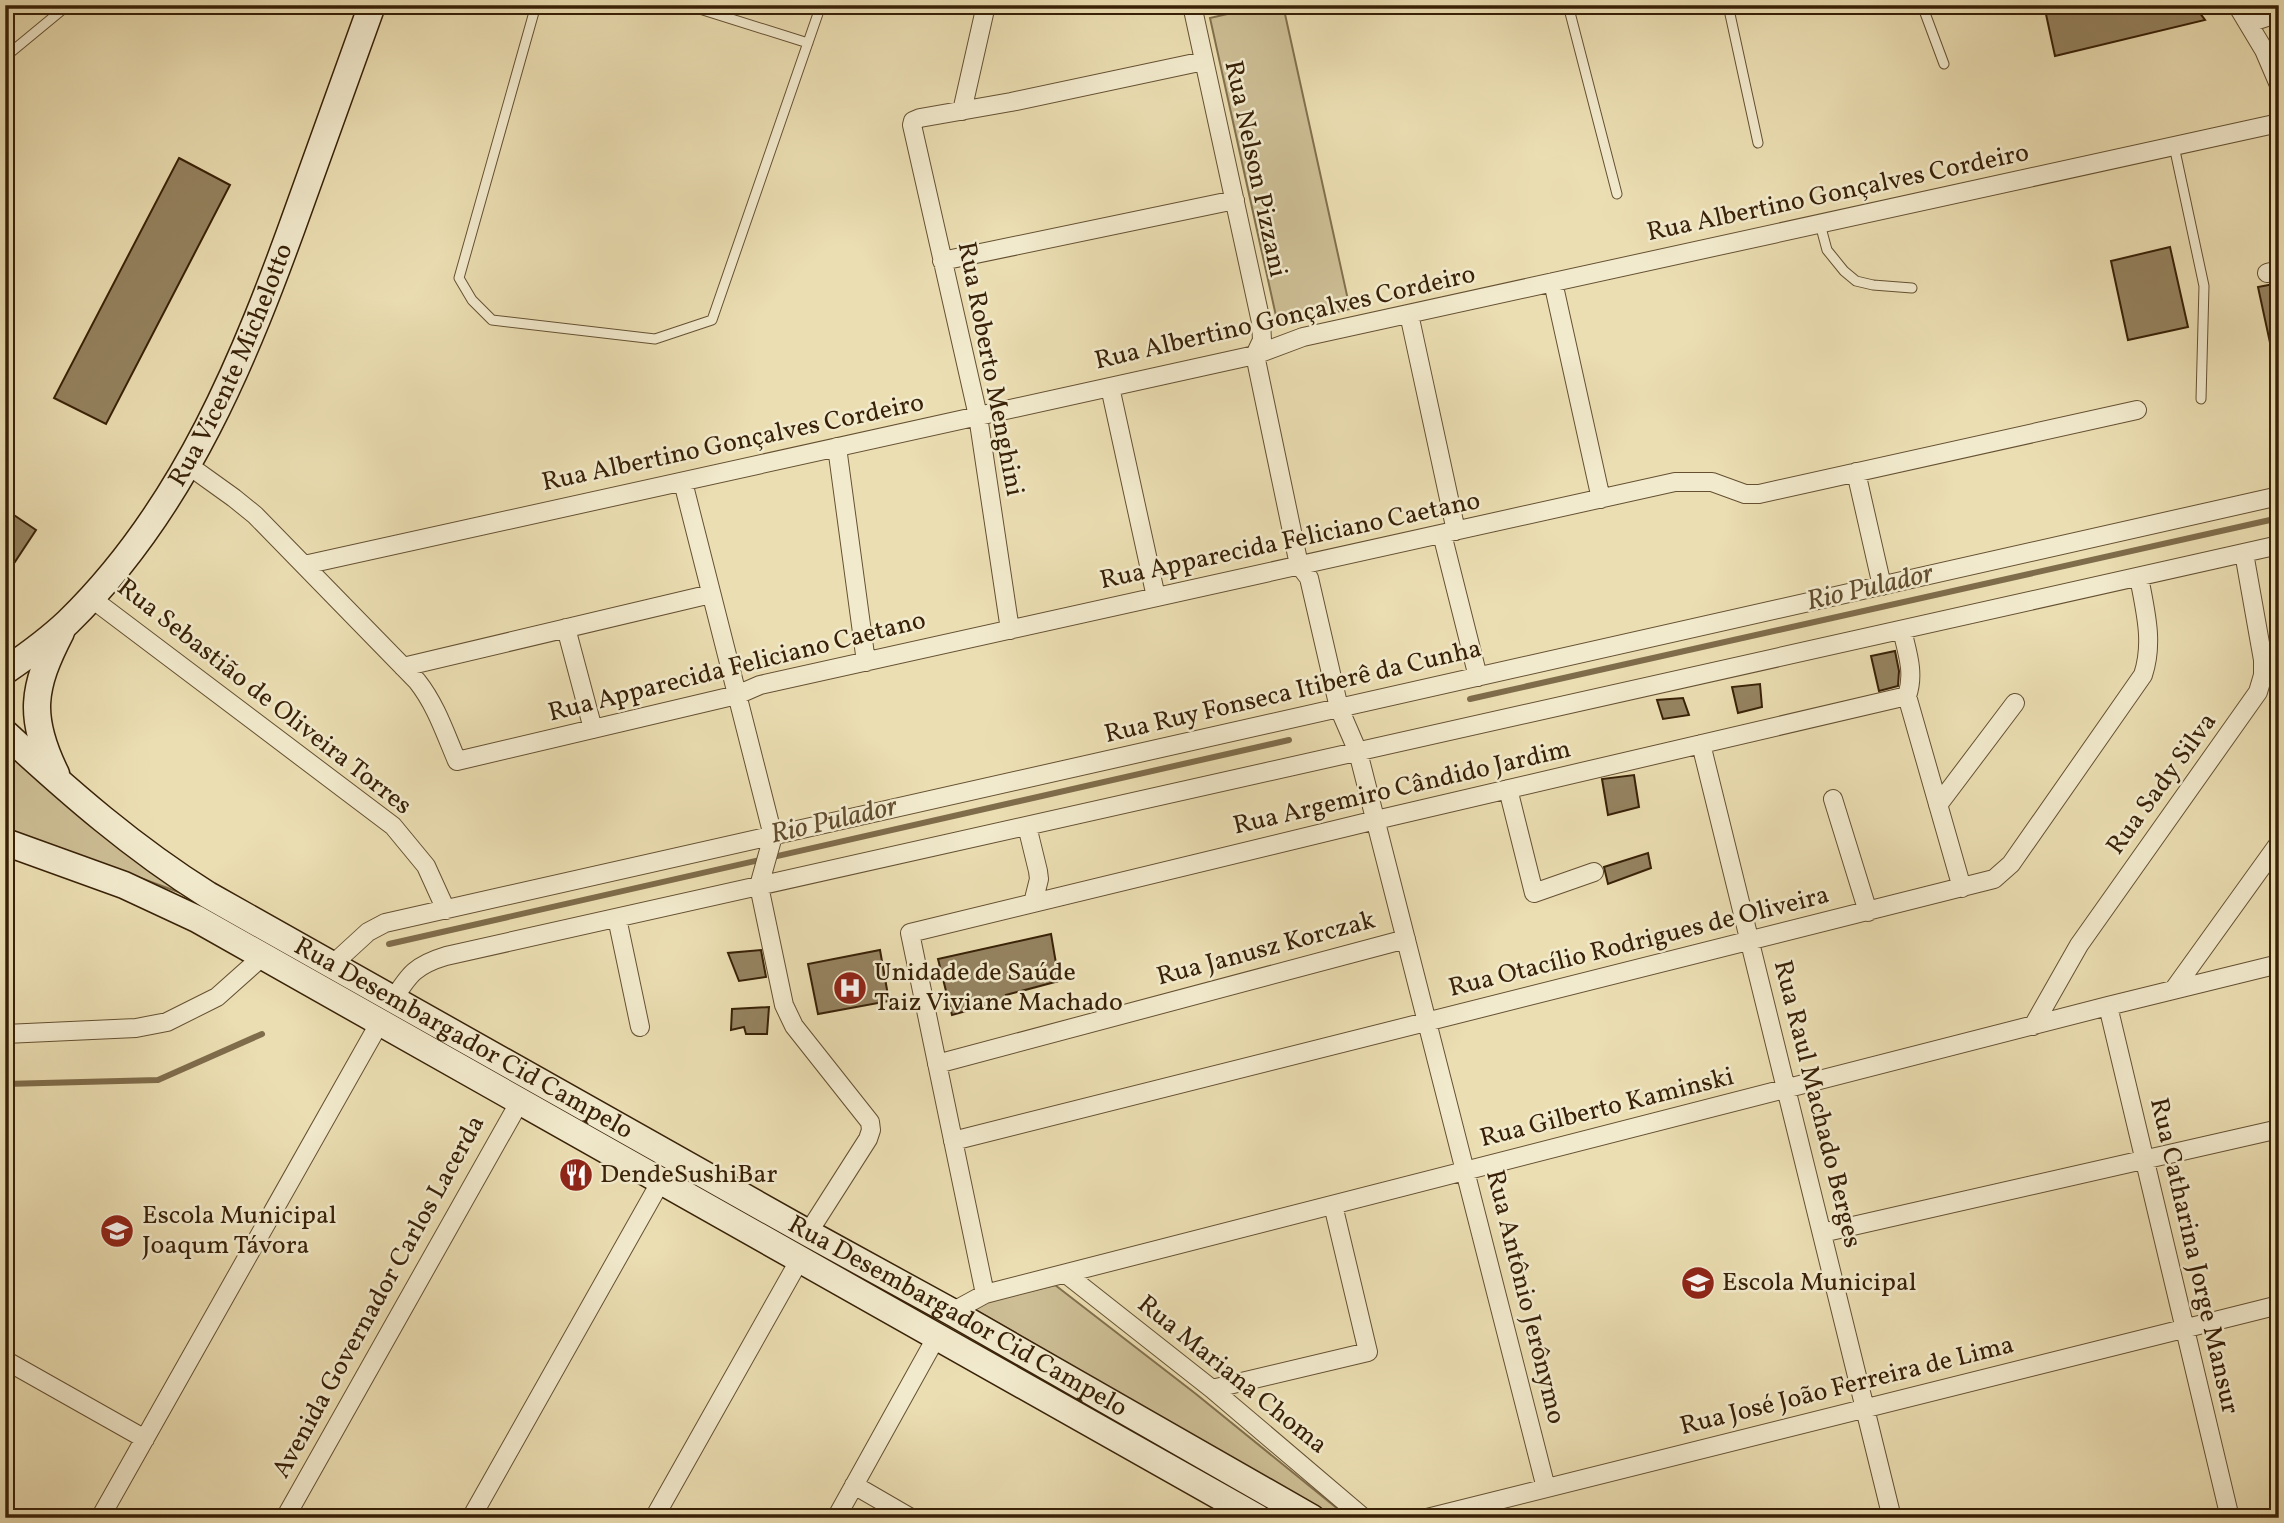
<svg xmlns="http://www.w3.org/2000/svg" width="2284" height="1523" viewBox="0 0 2284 1523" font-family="Vollkorn,serif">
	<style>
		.green { fill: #cdbe95; stroke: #82704e; stroke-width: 2 }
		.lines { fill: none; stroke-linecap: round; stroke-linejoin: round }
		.stream { stroke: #7f6c4b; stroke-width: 6 }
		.building { fill: #958360; stroke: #382107; stroke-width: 2 }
		.service-casing { stroke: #655032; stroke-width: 11 }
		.minor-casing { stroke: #655032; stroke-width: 20 }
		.secondary-casing { stroke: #382107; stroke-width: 29 }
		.service { stroke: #f2eacd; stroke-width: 9 }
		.minor { stroke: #f2eacd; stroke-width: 18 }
		.secondary { stroke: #f2eacd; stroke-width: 26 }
		.labels { text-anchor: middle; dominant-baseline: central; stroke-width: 5; stroke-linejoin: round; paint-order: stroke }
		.street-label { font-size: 26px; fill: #382107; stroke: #f2eacd }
		.poi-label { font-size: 26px; fill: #382107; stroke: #f2eacd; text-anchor: start }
		.water-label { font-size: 28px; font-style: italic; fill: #614d2f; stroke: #f2eacd }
	</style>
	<rect width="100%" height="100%" fill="#ebdeb2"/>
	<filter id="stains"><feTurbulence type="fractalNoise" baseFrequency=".00286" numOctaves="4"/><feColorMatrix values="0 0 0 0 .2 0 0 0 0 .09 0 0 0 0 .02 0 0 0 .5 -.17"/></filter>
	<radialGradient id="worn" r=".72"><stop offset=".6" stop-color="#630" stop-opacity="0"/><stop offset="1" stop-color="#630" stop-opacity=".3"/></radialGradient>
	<path class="green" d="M1266,5H1283L1350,309L1278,325L1210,18Z
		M5,755L15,758L26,766L85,821L181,893L5,828Z
		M1055,1285L1196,1394L1349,1518H1334L969,1306Z"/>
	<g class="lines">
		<path class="stream" d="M1470,699L2279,518
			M389,944L1289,740
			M5,1084L158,1080L262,1034"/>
	</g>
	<path class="building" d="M2044,5H2194L2205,20L2055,56Z
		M179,158L230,185L106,424L54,398Z
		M2170,247L2188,327L2128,340L2111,261Z
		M2279,283V351L2272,352L2258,287Z
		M5,509L36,530L5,577Z
		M1895,651L1899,671L1898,686L1879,691L1871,656Z
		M1760,684L1762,707L1738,713L1732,687Z
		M1683,698L1689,715L1663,719L1657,700Z
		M1634,775L1639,807L1608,815L1602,779Z
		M1648,853L1651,868L1608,884L1604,867Z
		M1051,934L1059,981L1006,995L1008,999L952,1015L938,959Z
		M761,950L766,977L739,981L728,953Z
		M880,950L889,1001L818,1014L808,964Z
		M769,1007L767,1034H746L744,1027L731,1030L732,1009Z"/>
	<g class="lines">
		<g class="service-casing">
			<path id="service" d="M536,5L459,278L472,300L492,320L655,339L712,320L821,5
				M687,5L808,43
				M1568,5L1617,194
				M1728,5L1758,143
				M1922,5L1944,64
				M5,57L68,5
				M2174,146L2204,286L2201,399
				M1820,224L1827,250L1844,271L1856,281L1873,285L1912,288"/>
		</g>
		<g class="minor-casing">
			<path id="minor" d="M1192,5L1261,322L1262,340L1255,355L1299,565L1309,578L1339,708L1358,752L1546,1488
				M2237,5L2264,50L2279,85
				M2249,23L2279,13
				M962,111L986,5
				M942,261L1235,200
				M2267,273L2279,270
				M1553,282L1601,499
				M1409,314L1456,531
				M1110,387L1156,597
				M837,447L866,662
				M188,465L234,498L255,515L417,681C436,705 445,733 457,761L737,695L760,685L1675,482H1712L1745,494H1759L2137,410
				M1856,472L1882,586
				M683,482L773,836L759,886L784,1005L794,1026L870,1122L871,1130L868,1139L808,1233
				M1442,534L1478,677
				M304,565L1255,355L1303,337L2279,123
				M91,598L393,826L426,866L446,910
				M566,628L593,729
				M1010,630L978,416L912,125L913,121L920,118L1011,102L1204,61
				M1902,630C1907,652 1915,673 1907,696L1962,888
				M403,667L711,594
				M1701,744L1892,1518
				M1508,789L1534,893L1594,872
				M1833,799L1868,912
				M1938,805L2015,703
				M1027,826L1038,871L1039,879L1033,903
				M617,918L640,1027
				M332,965L368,932L385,923L2279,496
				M2174,989L2279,843
				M393,1000C409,974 416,965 446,956L2279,545
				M2108,1006L2230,1518
				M2033,1026L2079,945L2258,692L2263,675V660L2244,553
				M5,1034L136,1028L167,1022L217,997L263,956
				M937,1064L1406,939
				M953,1141L1994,879L2011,864L2143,675C2154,642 2145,610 2139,577
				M1822,1233L2279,1129
				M1066,1274L1212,1389L1364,1518
				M985,1294L910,933L1376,820L1907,696
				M952,1312L985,1294L2108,1006L2279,964
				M5,1360L145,1439
				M1212,1389L1368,1352L1333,1205
				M854,1485L911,1518
				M100,1518L380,1022
				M285,1518L520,1101
				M471,1518L661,1181
				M654,1518L800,1259
				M836,1518L937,1336
				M1427,1518L2279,1305"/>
		</g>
		<g class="secondary-casing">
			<g id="secondary">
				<path id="s1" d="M5,671C27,656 49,640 68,622C185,508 246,356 300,205C324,138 348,72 372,5"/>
				<path id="s2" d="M5,733C70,793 133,848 208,895L808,1233L952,1312L1312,1518"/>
				<path d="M56,774C28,717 32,688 61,632"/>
				<path d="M5,842L124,885L197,919L1258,1518"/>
			</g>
		</g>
		<use href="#service" class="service"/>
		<use href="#minor" class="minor"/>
		<use href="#secondary" class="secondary"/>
	</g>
	<defs>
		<g id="hospital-disc" transform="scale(1.75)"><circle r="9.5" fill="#8f2418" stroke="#f2eacd"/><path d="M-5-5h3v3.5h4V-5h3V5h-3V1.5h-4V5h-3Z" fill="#fff"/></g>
		<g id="restaurant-disc" transform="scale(1.75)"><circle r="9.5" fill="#8f2418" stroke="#f2eacd"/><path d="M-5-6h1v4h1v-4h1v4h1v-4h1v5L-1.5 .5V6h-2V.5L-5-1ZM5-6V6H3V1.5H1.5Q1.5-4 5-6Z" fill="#fff"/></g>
		<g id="school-disc" transform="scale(1.75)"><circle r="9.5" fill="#8f2418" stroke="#f2eacd"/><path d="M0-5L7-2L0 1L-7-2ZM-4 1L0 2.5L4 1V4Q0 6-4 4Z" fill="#fff"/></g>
	</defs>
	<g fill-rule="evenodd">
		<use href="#hospital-disc" x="850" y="988"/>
		<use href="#restaurant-disc" x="576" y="1175"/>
		<use href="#school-disc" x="117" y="1231"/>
		<use href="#school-disc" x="1698" y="1283"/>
	</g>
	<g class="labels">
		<g class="street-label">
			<text transform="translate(1255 169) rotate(78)">Rua Nelson Pizzani</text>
			<text transform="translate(1838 193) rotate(-12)">Rua Albertino Gonçalves Cordeiro</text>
			<text transform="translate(1285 318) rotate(-13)">Rua Albertino Gonçalves Cordeiro</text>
			<text stroke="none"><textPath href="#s1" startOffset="387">Rua Vicente Michelotto</textPath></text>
			<text transform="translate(990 369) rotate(79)">Rua Roberto Menghini</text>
			<text transform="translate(733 443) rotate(-12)">Rua Albertino Gonçalves Cordeiro</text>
			<text transform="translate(1290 541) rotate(-12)">Rua Apparecida Feliciano Caetano</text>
			<text transform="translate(737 667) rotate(-14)">Rua Apparecida Feliciano Caetano</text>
			<text transform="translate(1293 692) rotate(-13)">Rua Ruy Fonseca Itiberê da Cunha</text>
			<text transform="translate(264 697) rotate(38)">Rua Sebastião de Oliveira Torres</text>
			<text transform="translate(2162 784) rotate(-54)">Rua Sady Silva</text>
			<text transform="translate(1402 788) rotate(-13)">Rua Argemiro Cândido Jardim</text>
			<text transform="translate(1639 942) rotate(-14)">Rua Otacílio Rodrigues de Oliveira</text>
			<text transform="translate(1266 949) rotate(-15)">Rua Janusz Korczak</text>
			<text stroke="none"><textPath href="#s2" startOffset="553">Rua Desembargador Cid Campelo</textPath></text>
			<text transform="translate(1817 1104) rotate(76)">Rua Raul Machado Berges</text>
			<text transform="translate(1607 1108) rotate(-14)">Rua Gilberto Kaminski</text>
			<text transform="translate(2194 1256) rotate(77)">Rua Catharina Jorge Mansur</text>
			<text transform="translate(379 1297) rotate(-61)">Avenida Governador Carlos Lacerda</text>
			<text transform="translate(1525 1297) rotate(76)">Rua Antônio Jerônymo</text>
			<text stroke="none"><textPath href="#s2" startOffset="1120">Rua Desembargador Cid Campelo</textPath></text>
			<text transform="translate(1232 1375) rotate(39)">Rua Mariana Choma</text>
			<text transform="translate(1847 1386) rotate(-14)">Rua José João Ferreira de Lima</text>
		</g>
		<g class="poi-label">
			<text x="874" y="973">Unidade de Saúde<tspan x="874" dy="30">Taiz Viviane Machado</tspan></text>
			<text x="600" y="1175">DendeSushiBar</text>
			<text x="142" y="1216">Escola Municipal<tspan x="142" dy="30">Joaqum Távora</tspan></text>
			<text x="1722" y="1283">Escola Municipal</text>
		</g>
		<g class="water-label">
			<text transform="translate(1870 588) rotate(-13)">Rio Pulador</text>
			<text transform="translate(834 821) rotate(-13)">Rio Pulador</text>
		</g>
	</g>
	<rect width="2284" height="1523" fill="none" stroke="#ebdeb2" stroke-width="28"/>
	<rect x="7" y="7" width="2270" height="1509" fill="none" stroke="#382107" stroke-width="3.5"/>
	<rect x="14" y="14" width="2256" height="1495" fill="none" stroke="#382107" stroke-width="2"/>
	<rect width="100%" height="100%" filter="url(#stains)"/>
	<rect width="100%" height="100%" fill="url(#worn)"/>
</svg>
